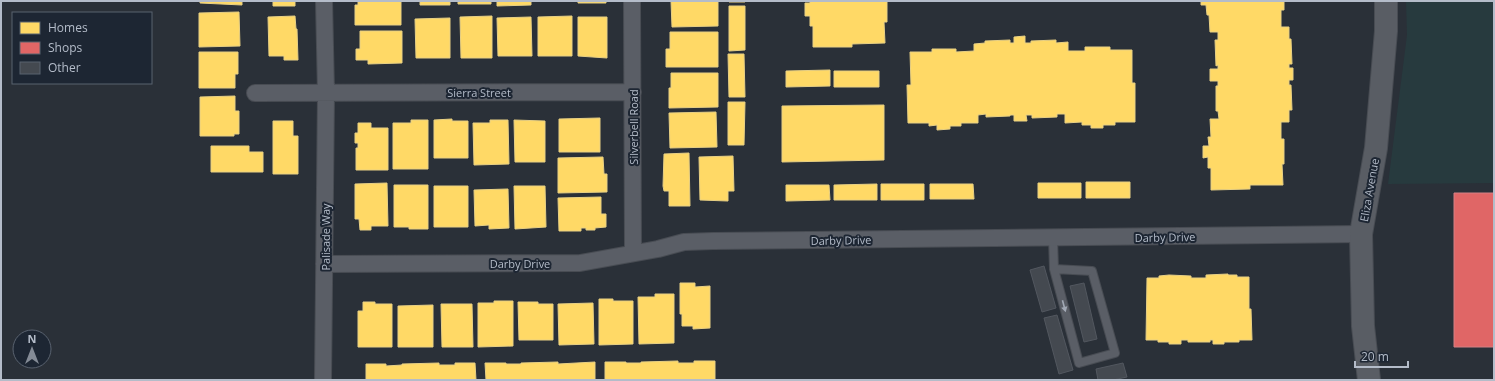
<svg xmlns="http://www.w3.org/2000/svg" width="1495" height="381" viewBox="0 0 1495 381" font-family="'Open Sans',sans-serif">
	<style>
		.green { fill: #273a3e }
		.homes { fill: #ffd966; stroke: #e8d084 }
		.shops { fill: #e06666; stroke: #d38084 }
		.building { fill: #444950; stroke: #52575f }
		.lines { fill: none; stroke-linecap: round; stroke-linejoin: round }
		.lane-casing { stroke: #484c53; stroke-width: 10 }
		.street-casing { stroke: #484c53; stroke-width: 18 }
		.secondary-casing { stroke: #484c53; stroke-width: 24 }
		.lane { stroke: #5a5e66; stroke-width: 8 }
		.street { stroke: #5a5e66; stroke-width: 16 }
		.secondary { stroke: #595d64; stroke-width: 22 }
		.oneway { fill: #a2a9b5 }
		.labels { text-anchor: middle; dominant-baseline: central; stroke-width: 4; stroke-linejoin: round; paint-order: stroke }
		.street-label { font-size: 11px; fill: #b4bcc9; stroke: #1d2633 }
	</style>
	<rect width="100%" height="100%" fill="#2a3038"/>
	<path class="green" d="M1406,1H1494V183L1388,184L1407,35Z"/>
	<path class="homes" d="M200,1H242V5L200,3Z
		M273,1H295V6H273Z
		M358,1H401V25H355V5H358Z
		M420,1H450V5H420Z
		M458,1H491V4H458Z
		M497,1H531V5L497,6Z
		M578,1H606V3H578Z
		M671,1H718V26L672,27Z
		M729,1H745V2H729Z
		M810,1H887V22H884L885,43L852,44V47H813V26H810V16H805V3H810Z
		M1201,1H1284V10H1281V27H1289V39H1291L1292,64H1289V68H1293V80H1289V85H1291L1292,110H1289V122H1281V139H1284V164H1282L1283,185H1250V189L1211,190V168H1208V157L1203,158V146H1209L1208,137H1211L1210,119H1219L1218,111H1216V86H1218V81H1210V69H1218V65L1216,66L1215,40H1218V32H1210L1209,15H1207L1206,5H1201Z
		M729,6H745V50L729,51Z
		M239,12L240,46L199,47V13Z
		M295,16L296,29H297L298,60H284V56H269L268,17Z
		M492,16V58H461L460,17Z
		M572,16V56H538V17Z
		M531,17L532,56H498L497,18Z
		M578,17H607V58L578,56Z
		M450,18V58H416L415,19Z
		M360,31H402V63L368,64V60H356V49H360Z
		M670,32H718V67H666V49H670Z
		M1025,36V43H1031V41L1056,40V43L1068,42V51H1085V47H1110V50H1132V83H1135V122H1115V125H1103V128H1091V125H1082V122L1065,123V114H1057V117L1032,118V115H1026L1027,121H1014V115H1010V116L986,117V114L978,115V123H961V126H950V129L937,130V125L929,126V123H908L907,85H911L910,52H932V49H956V52L974,51V44L985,43V41L1010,40V43H1014V37Z
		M199,52H238V74H235V88H199Z
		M728,54H744L745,97H729Z
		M830,70V86L786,87V71Z
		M834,71H879V87H834Z
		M671,73H718V107L669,108V88H671Z
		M235,96V111H239V134H234V136H200V97Z
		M728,102H745L744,145H728Z
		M884,105V160L782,162V106Z
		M716,112L717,147L670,148L669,113Z
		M600,118V152H559V119Z
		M452,119V121H468V158H434V120Z
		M411,120H428V169H393V123H411Z
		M490,120H508L509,164L474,165L473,123H490Z
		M514,120L545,121V162H515Z
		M273,121H293V136H298V174H273Z
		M358,123H371V128H388V170H356V148H358V143H355V133H358Z
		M211,146H249V152H263V172H211Z
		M689,153L690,206H669V191H664L663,186L664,154Z
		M733,156L734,191H728V201L700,200L699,157Z
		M603,157L604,174H607V192L558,193V158Z
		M1086,182H1130V198H1086Z
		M387,183L388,226H371V230H360L359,219H355V184Z
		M1038,183H1081V198H1038Z
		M877,184V200H834V185Z
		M881,184H924V200H881Z
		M930,184H973L974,199H930Z
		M394,185H428V229H409V227H394Z
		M786,185H829L830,200L786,201Z
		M434,186H468V227H434Z
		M514,186H545L546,227L515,229Z
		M508,189L509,228L489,229V225L475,226L474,190Z
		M601,197V214H606V227L595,228V230H586V228H581V231H559L558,198Z
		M1228,274V275H1237V277H1249V309H1251L1252,340H1239V342H1224V344H1213V340H1210V342H1188V340H1181V344H1169V342H1158V340H1146L1147,278H1159V276L1169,275L1191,276V278H1206V275Z
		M680,283H695V287L710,286V328L693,329V326H682V314H680Z
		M655,294H674V343L639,344L638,297H655Z
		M599,299H613V301H633V344L599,345Z
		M494,301H513V346L478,347V303H494Z
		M363,302H375V304H392V347H358V311H363Z
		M518,302H538V304H553V340H519Z
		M593,303L594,344L559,345L558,304Z
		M441,304H472L473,347H442Z
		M433,305V347H398V306Z
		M678,361V363H694V361H715V380H605V362H626V363H641V362Z
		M558,362V364L595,362V380H486L485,363H506V364H521V363Z
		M439,363V365H455V363H475L476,380H366V364H386V366L402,365V364Z"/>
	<path class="shops" d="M1454,193H1494V347H1454Z"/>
	<path class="building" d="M1044,266L1056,308L1042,312L1030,270Z
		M1084,283L1097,339L1084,342L1070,286Z
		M1057,315L1073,370L1059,374L1044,318Z
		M1123,363L1127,377L1113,380H1098L1096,369Z"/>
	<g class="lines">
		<g class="lane-casing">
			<path id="lane" d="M1053,238L1054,269L1079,363L1115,353L1092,271L1054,269"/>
		</g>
		<g class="street-casing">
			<path id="street" d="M632,1L633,253
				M255,93L633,92
				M324,264L580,263L658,249L684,242L713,241L1361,234
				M323,380L326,93L324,1"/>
		</g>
		<g class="secondary-casing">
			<path id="secondary" d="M1369,380L1363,326L1361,234L1376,148L1386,31V1"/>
		</g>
		<use href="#lane" class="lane"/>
		<use href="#street" class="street"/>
		<use href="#secondary" class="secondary"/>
	</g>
	<defs><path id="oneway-solid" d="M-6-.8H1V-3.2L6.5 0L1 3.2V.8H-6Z"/></defs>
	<use class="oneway" href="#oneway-solid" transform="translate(1064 306) rotate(75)"/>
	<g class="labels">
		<g class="street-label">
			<text x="479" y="92">Sierra Street</text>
			<text transform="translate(633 127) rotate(-90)">Silverbell Road</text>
			<text transform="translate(1369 190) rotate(-80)">Eliza Avenue</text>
			<text transform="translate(325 237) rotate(-90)">Palisade Way</text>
			<text transform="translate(1165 237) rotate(-1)">Darby Drive</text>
			<text transform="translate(841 240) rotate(-1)">Darby Drive</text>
			<text x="520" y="263">Darby Drive</text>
		</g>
	</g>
	<rect width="1495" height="381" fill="none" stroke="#b4bcc9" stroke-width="4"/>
	<rect x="12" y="12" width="140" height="72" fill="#1d2633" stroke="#59626f"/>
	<rect x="20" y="22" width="20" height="12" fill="#ffd966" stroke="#59626f"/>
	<text x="48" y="32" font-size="12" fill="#b4bcc9">Homes</text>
	<rect x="20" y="42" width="20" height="12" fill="#e06666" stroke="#59626f"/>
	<text x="48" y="52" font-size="12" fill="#b4bcc9">Shops</text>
	<rect x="20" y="62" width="20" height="12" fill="#444950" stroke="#59626f"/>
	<text x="48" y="72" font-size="12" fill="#b4bcc9">Other</text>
	<g transform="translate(32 349)"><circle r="19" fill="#1d2633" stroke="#59626f"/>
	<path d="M0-3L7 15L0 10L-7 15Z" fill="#848b96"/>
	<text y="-6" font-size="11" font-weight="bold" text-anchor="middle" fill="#b4bcc9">N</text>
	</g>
	<path d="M1355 361v6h53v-6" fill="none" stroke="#b4bcc9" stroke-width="2"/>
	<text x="1361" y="361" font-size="12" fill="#b4bcc9" stroke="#1d2633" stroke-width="3" paint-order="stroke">20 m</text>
</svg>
